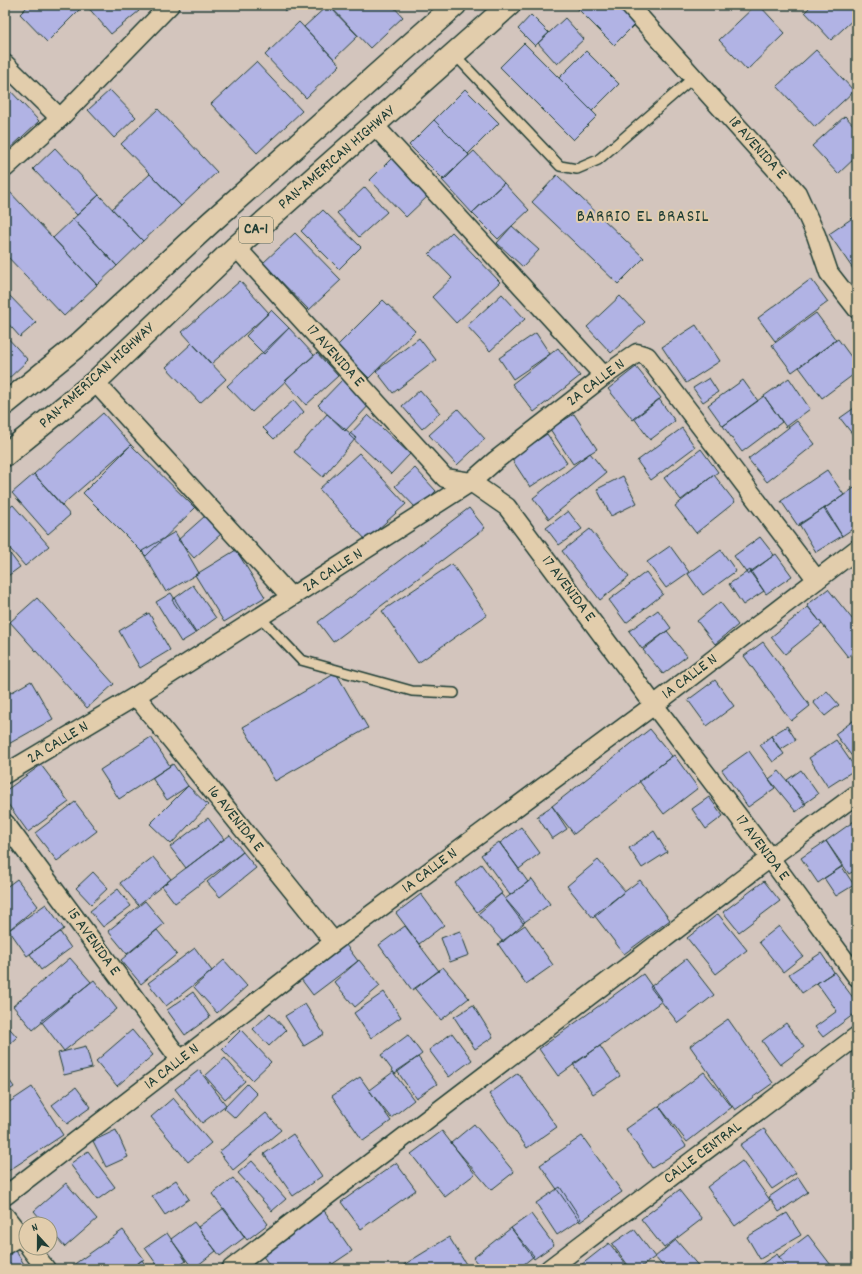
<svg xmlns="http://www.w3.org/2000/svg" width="862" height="1274" viewBox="0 0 862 1274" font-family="Dekko,sans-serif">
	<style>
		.building { fill: #b1b3e4; stroke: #1f3d34 }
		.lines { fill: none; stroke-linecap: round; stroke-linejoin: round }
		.lane-casing { stroke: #1f3d34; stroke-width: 12 }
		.street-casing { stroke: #1f3d34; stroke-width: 21 }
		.highway-casing { stroke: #1f3d34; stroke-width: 25 }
		.lane { stroke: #e2cdac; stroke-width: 9 }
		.street { stroke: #e2cdac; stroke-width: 18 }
		.highway { stroke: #e2cdac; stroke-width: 22 }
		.labels { text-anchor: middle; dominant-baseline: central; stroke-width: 4; stroke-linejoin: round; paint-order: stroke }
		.shield { fill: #e2cdac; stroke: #5a6858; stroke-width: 1 }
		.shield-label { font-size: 15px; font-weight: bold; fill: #1f3d34 }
		.street-label { font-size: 16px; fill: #1f3d34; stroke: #e2cdac }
		.neighbourhood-label { font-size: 17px; letter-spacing: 1px; fill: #1f3d34; stroke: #e2cdac }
	</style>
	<rect width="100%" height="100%" fill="#d3c5bd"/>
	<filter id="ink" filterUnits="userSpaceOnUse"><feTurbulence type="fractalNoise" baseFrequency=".025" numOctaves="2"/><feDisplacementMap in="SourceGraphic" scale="8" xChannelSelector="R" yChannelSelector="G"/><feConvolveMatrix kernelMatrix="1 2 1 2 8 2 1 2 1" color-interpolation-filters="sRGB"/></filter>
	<g filter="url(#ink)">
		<path class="building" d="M29,5H84L47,42L20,14Z
			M86,5H134L139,11L111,34Z
			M279,5H294L286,12Z
			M328,5L358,36L334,59L304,27Z
			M329,5H392L403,17L370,48Z
			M574,5H615L635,24L614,45Z
			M723,5H731L726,9Z
			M756,5H759L785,33L747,70L719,40Z
			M812,5H857V16L831,40L805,12Z
			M531,15L549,33L535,46L518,29Z
			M565,18L584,39L557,64L538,43Z
			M299,22L340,65L306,98L265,55Z
			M524,43L597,116L573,140L500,67Z
			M816,50L854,91L815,127L777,86Z
			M586,51L619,84L592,111L559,78Z
			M256,62L302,111L257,153L211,104Z
			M5,85L39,121L5,153Z
			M465,89L499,123L468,154L434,120Z
			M110,90L136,117L114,138L88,110Z
			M158,109L217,172L181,206L121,144Z
			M845,116L857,129V156L838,174L812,146Z
			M434,120L469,155L444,180L409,145Z
			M55,148L99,195L77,215L33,169Z
			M474,151L504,183L472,213L442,180Z
			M393,157L429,195L406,217L370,180Z
			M150,174L181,206L143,241L112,209Z
			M557,175L644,258L618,284L532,202Z
			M504,183L529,210L498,239L472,213Z
			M365,187L387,212L359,237L337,213Z
			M8,190L97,285L64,316L5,254V193Z
			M99,195L143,241L117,266L73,219Z
			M323,210L361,247L339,269L301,231Z
			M857,215V267L853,269L829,234Z
			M73,219L117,266L97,285L53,238Z
			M512,226L539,250L523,267L497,243Z
			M452,232L500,282L456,323L432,297L452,278L429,254Z
			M295,233L341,280L309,310L263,263Z
			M811,279L828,302L775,341L758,318Z
			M240,281L269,313L211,364L182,332Z
			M5,291L36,323L20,337L5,320Z
			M502,294L525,319L490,351L467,326Z
			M620,296L645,322L611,353L587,327Z
			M383,300L415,331L369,378L337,346Z
			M271,310L289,328L264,354L246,336Z
			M816,313L836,340L792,372L772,345Z
			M696,325L720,361L686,383L662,347Z
			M289,328L314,355L252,412L227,386Z
			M536,333L550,354L513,379L499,358Z
			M5,335L28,360L5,382Z
			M419,338L436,360L393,393L376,371Z
			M838,339L857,365V372L822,398L799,367Z
			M192,343L226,379L200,403L166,367Z
			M558,348L580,376L534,412L512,384Z
			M317,353L338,376L306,405L285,381Z
			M636,367L661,398L633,420L608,389Z
			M344,378L371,403L345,431L318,405Z
			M709,378L718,392L703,402L693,388Z
			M789,378L810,409L786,427L764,396Z
			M743,380L758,401L723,426L708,405Z
			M420,390L440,413L422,429L402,406Z
			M764,396L782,422L742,452L723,426Z
			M659,399L675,421L650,440L634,418Z
			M294,400L304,412L274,439L263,428Z
			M857,406V440L840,418Z
			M458,409L485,439L457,465L429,435Z
			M103,413L131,445L62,505L34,474Z
			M327,414L356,438L323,477L294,452Z
			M574,414L597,449L573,464L550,429Z
			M368,415L410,454L391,474L349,435Z
			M797,421L815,444L767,482L748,459Z
			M682,428L695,447L651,480L637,461Z
			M547,434L567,463L530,487L511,458Z
			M131,445L195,508L146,556L83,493Z
			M701,449L718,472L681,500L664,478Z
			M359,453L406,504L366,540L319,489Z
			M590,453L606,473L549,519L533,498Z
			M415,468L436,491L417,509L395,486Z
			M827,470L844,495L798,526L781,501Z
			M34,474L70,515L48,534L12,493Z
			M714,475L735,502L696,533L675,506Z
			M623,476L637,503L611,516L597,489Z
			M857,486V526L842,536L824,509Z
			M13,505L49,546L25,566L5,543V511Z
			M469,508L485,528L333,642L318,622Z
			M825,508L842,536L816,552L799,524Z
			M568,511L582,529L559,545L546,528Z
			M205,516L221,534L194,558L178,540Z
			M590,529L629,577L600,600L562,551Z
			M175,532L199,573L166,592L142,551Z
			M760,537L774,555L748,575L734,556Z
			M670,546L689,572L666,588L647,562Z
			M5,547L20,567L5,578Z
			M236,550L265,597L224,622L195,575Z
			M721,550L736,571L703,595L688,574Z
			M776,554L792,576L766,594L750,572Z
			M452,564L487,615L418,663L382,611Z
			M750,570L764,591L743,605L729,584Z
			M646,572L663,594L626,623L609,600Z
			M193,585L216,618L195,633L172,600Z
			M828,589L857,625V650L848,657L807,605Z
			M171,593L196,633L181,642L156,602Z
			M37,598L114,684L87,708L10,622Z
			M720,602L738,625L715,644L697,621Z
			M808,607L822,624L785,654L771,637Z
			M658,610L671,628L642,649L629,631Z
			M149,613L170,650L140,668L119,631Z
			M667,631L687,656L663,674L643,650Z
			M763,642L810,706L791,721L744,656Z
			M336,673L368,728L275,781L243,727Z
			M715,680L734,706L707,726L688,700Z
			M31,681L53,719L5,746V696Z
			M827,691L839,705L825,716L813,702Z
			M857,718V763L835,734Z
			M787,726L796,740L780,750L771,736Z
			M650,729L672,756L574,834L552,806Z
			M771,736L784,754L773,762L760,745Z
			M151,737L170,766L119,799L100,770Z
			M836,740L856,769L828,787L809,758Z
			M749,751L775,788L748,807L722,770Z
			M674,755L698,788L664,814L639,781Z
			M173,764L188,786L167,800L152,778Z
			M41,765L69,802L28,832L5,800V791Z
			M801,770L818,794L804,804L787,780Z
			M779,771L806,804L796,812L769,779Z
			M188,786L208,805L171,844L150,824Z
			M709,797L723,816L706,829L692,809Z
			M75,802L97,831L57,861L35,833Z
			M552,806L567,829L552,839L537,816Z
			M208,818L224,839L186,868L170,847Z
			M857,819V869L849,874L826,841Z
			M521,827L540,853L519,869L500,843Z
			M654,831L667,852L642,868L629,848Z
			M230,835L243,852L175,903L162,886Z
			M826,841L842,866L818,883L801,858Z
			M499,842L528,882L510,895L481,855Z
			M243,852L256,868L220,897L207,882Z
			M153,857L171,879L138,905L120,883Z
			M598,860L625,891L593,918L567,886Z
			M481,864L502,893L477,912L455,883Z
			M842,867L854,885L836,896L824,878Z
			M93,872L108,888L91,904L76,888Z
			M17,879L38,906L5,933V888Z
			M532,879L550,904L523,923L505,899Z
			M640,880L670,920L624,954L594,915Z
			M764,881L780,901L739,932L723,912Z
			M118,889L131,906L103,927L90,911Z
			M421,894L444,925L419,944L396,913Z
			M501,894L525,922L503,942L478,914Z
			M145,901L164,924L127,954L108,931Z
			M46,904L64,929L27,956L9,930Z
			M718,914L747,950L716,974L687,938Z
			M525,925L553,965L526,984L498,944Z
			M405,926L439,971L412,990L379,945Z
			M779,926L803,956L783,972L759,942Z
			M157,930L177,954L141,984L121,960Z
			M460,931L469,955L450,962L441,938Z
			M60,932L71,948L41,970L30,954Z
			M346,945L358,961L313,995L301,979Z
			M195,948L212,971L166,1006L148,983Z
			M821,953L834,972L802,993L789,974Z
			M70,958L91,982L33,1030L13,1006Z
			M686,959L714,995L678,1023L650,987Z
			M224,960L247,986L217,1013L194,987Z
			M359,960L380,986L355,1007L334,982Z
			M443,967L469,998L441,1020L415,989Z
			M834,972L857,1003V1012L823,1037L815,1027L837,1011L817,983Z
			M643,974L662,1001L558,1076L539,1049Z
			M94,980L117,1009L64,1051L41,1021Z
			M193,992L210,1017L185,1035L167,1010Z
			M384,992L401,1017L371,1038L354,1013Z
			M305,1004L324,1034L304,1046L285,1016Z
			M473,1005L493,1037L475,1049L454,1017Z
			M270,1013L286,1030L269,1046L253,1029Z
			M728,1019L773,1083L735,1110L690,1046Z
			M5,1023L17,1037L5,1048Z
			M786,1023L804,1047L780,1065L762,1041Z
			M132,1030L153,1055L117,1086L96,1061Z
			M241,1030L271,1062L252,1080L222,1049Z
			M452,1033L472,1060L449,1077L429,1050Z
			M408,1035L422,1054L395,1074L381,1055Z
			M86,1046L92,1068L64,1075L58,1053Z
			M600,1046L620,1076L593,1094L573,1064Z
			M418,1057L437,1084L416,1098L397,1071Z
			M225,1058L245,1081L225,1099L205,1076Z
			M199,1070L226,1105L202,1123L175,1089Z
			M393,1072L414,1100L391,1118L369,1090Z
			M704,1072L732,1107L687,1142L659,1106Z
			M518,1073L557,1127L527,1148L489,1094Z
			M5,1074L14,1087L5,1093Z
			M360,1077L391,1121L363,1141L332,1096Z
			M247,1084L257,1094L235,1118L224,1108Z
			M32,1087L63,1135L5,1173V1105Z
			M76,1087L91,1107L67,1124L52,1105Z
			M173,1098L211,1143L188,1162L151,1117Z
			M659,1106L686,1146L652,1168L626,1129Z
			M266,1113L281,1130L233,1170L219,1152Z
			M474,1124L514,1172L491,1190L451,1143Z
			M764,1129L796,1173L772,1189L740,1145Z
			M116,1130L128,1157L106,1167L93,1141Z
			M442,1131L475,1174L445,1197L411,1154Z
			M293,1134L322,1176L293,1196L264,1154Z
			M582,1136L622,1192L580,1222L540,1165Z
			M88,1151L115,1187L97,1200L70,1164Z
			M252,1161L286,1199L272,1211L238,1173Z
			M742,1161L770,1200L735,1226L707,1187Z
			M396,1163L416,1190L361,1229L341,1202Z
			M798,1177L808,1192L779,1212L769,1197Z
			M233,1178L268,1224L247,1240L212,1194Z
			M176,1180L189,1199L165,1215L152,1196Z
			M66,1183L97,1219L65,1247L50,1230V1224H45L34,1211Z
			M560,1187L581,1219L557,1235L536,1203Z
			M679,1190L702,1219L664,1248L641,1219Z
			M224,1208L245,1237L220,1256L198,1227Z
			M323,1209L352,1251L325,1269H272L260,1252Z
			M787,1213L801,1235L760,1259L747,1237Z
			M531,1214L554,1245L534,1259L511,1228Z
			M194,1222L216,1251L193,1269L171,1239Z
			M511,1228L534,1256L518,1269H482L473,1258Z
			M634,1229L655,1257L638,1269H631L612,1244Z
			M123,1230L144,1259L130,1269H69V1268Z
			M167,1233L186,1261L175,1269H160L145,1248Z
			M808,1235L834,1269H788L779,1257Z
			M449,1237L469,1269H397Z
			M676,1240L701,1269H665L655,1257Z
			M609,1243L630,1269H584L581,1265Z
			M14,1248L27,1269H5V1254Z
			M777,1254L787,1269H754Z
			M142,1260L148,1269H130Z"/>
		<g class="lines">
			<g class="lane-casing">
				<path id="lane" d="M454,54L560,166L577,169L598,160L694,77
					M260,617L301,660L412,691L454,693"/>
			</g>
			<g class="street-casing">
				<path id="street" d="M629,5L797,193L816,235L829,273L857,309
					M5,64L60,118
					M374,125L604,376
					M5,168L60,118L170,5
					M236,247L445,478L471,482L507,507L654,705L770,858L857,977
					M95,382L291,597
					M136,696L334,942
					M5,774L136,696L471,482L496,460L604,376L637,353L647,356L817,580
					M5,823L181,1061
					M5,1196L334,942L654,705L857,549
					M5,1216L26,1243
					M5,1245L20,1236
					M30,1248L46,1269
					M231,1269L770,858L857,794
					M549,1269L857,1036"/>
			</g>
			<g class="highway-casing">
				<path id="highway" d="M5,404L78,345L210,223L455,5
					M5,455L95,382L236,247L509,5"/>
			</g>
			<use href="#lane" class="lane"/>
			<use href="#street" class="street"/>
			<use href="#highway" class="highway"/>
		</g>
	</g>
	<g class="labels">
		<rect class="shield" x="239" y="217" width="34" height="26" rx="3"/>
		<g class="shield-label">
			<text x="256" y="230">CA-1</text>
		</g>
		<g class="street-label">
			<text transform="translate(757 148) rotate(48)">18 AVENIDA E</text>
			<text transform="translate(337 158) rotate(-41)">PAN-AMERICAN HIGHWAY</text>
			<text transform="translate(335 356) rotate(48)">17 AVENIDA E</text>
			<text transform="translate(97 376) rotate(-42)">PAN-AMERICAN HIGHWAY</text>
			<text transform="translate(596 383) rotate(-37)">2A CALLE N</text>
			<text transform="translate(333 571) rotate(-33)">2A CALLE N</text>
			<text transform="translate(568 589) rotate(53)">17 AVENIDA E</text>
			<text transform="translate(690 677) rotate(-37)">1A CALLE N</text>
			<text transform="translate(58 743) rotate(-31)">2A CALLE N</text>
			<text transform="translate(235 819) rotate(51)">16 AVENIDA E</text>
			<text transform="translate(762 848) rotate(53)">17 AVENIDA E</text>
			<text transform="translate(430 871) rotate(-37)">1A CALLE N</text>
			<text transform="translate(93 942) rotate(54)">15 AVENIDA E</text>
			<text transform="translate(172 1067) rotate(-38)">1A CALLE N</text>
			<text transform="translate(703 1153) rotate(-37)">CALLE CENTRAL</text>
		</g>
		<g class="neighbourhood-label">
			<text x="643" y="218">BARRIO EL BRASIL</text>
		</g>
	</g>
	<rect width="862" height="1274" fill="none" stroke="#e2cdac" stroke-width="20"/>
	<rect x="10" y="10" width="842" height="1254" fill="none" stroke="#1f3d34" stroke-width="1.5" filter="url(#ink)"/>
	<g transform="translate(38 1236) rotate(339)"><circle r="19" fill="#e2cdac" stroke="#94937c"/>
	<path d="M0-3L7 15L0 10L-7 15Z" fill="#1f3d34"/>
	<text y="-6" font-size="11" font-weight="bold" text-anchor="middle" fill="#1f3d34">N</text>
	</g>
</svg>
